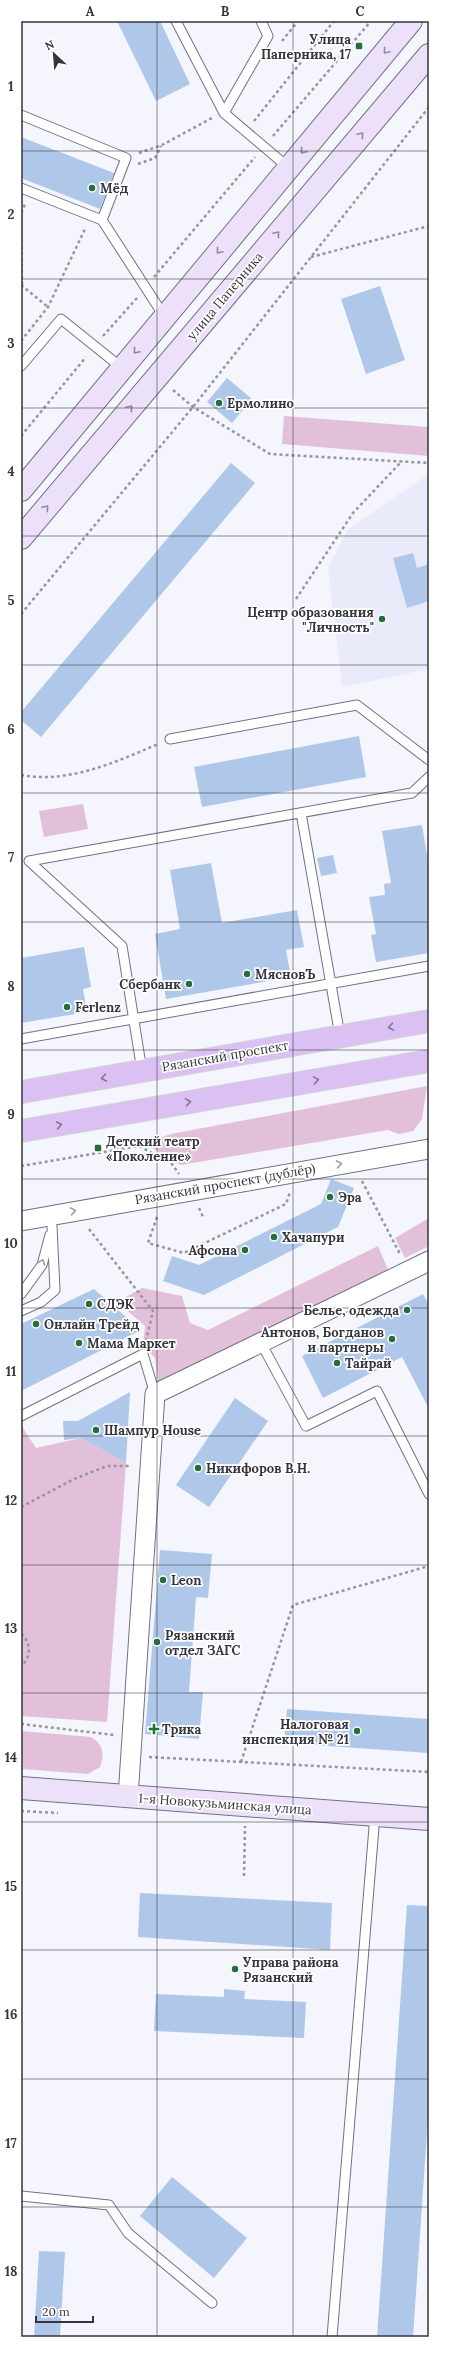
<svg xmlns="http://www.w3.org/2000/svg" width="450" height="2358" viewBox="0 0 450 2358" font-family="Lora,serif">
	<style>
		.built { fill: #e9ebfb }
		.green { fill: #e2c0da }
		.building { fill: #afc8e9 }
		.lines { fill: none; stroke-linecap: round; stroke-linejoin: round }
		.lane-casing { stroke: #717284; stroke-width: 11 }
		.street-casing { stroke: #717284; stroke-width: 21 }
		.secondary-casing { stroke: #717284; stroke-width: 24 }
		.primary-casing { stroke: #d3d3d4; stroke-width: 24 }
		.path { stroke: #96969e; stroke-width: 2.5; stroke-dasharray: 3 3; stroke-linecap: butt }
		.lane { stroke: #fff; stroke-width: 9 }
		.street { stroke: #fff; stroke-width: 19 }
		.secondary { stroke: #ede0f9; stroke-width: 22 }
		.primary { stroke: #dbc1f3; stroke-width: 22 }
		.oneway { stroke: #918a9b }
		.oneway2 { stroke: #80748f }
		.oneway3 { stroke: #9a9a9e }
		.grid { fill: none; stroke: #35353d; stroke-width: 1; stroke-opacity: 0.55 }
		.poi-dot { fill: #236e3c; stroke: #fff; stroke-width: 1.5 }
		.labels { text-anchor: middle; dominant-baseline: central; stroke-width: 3.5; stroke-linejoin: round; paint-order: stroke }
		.poi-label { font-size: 13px; font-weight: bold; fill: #35353d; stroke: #fff; text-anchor: start }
		.street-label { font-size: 13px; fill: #35353d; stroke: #fff }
		.neatline { fill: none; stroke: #35353d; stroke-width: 1.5 }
		.grid-label { font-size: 13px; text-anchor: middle; font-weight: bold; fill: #35353d }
	</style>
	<rect width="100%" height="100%" fill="#f4f5fd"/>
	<path class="built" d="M429,474V669L342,687L328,568L348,529Z"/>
	<path class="green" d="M284,416L429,427V456L282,444Z
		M83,804L88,829L44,837L39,811Z
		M427,1086L422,1119L413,1131L399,1134L388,1130L181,1165L149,1146L147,1142L171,1134Z
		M429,1218V1246L405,1258L395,1238Z
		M378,1246L389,1272L159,1388L155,1358L143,1346L145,1326L117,1302L142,1288L182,1296L190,1323L208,1330Z
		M21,1425L36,1448L81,1438L126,1463L107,1722L21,1716Z
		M21,1731L91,1737C103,1744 105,1754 100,1767L88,1774L21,1769Z"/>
	<path class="building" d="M117,21H160L190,84L156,101Z
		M21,137L114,173L100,209L21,178Z
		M380,286L405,360L366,374L341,299Z
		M227,378L252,399L232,423L207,402Z
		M231,463L255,483L41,737L21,720V712Z
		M413,553L417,568L429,564V601L407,608L393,558Z
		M359,736L366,777L202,807L194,767Z
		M422,825L429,867V953L376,962L371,935L376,934L369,897L385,895L384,884L391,883L382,831Z
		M333,855L337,873L321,876L317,858Z
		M211,863L222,923L297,910L304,947L286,950L291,977L166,999L155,934L180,929L170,870Z
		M84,947L91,987L83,989L87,1012L21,1023V958Z
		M331,1179L354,1188L338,1227L204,1295L163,1281L172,1256L199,1265L321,1204Z
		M94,1289L141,1330L21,1391V1324Z
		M423,1294L429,1305V1409L402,1357L323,1398L302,1356Z
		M130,1392L126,1463L81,1438L64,1440L63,1421H78Z
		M235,1398L268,1421L209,1507L176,1485Z
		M160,1550L212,1554L208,1598L196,1597L189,1692H203L199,1739L145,1734Z
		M287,1709L429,1719V1753L284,1743Z
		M140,1893L332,1903L330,1950L138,1937Z
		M407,1905L429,1906V2103L413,2337H377Z
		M224,1989L245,1991L244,1999L306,2002L304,2038L154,2031L156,1994L224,1997Z
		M172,2177L247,2238L214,2278L140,2216Z
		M39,2251L65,2252L60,2337H34Z"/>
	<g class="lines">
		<g class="lane-casing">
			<path id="lane" d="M176,21L224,113L289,168
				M224,113L268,36L261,21
				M21,115L126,158L102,220L21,188
				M102,220L164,316
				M21,366L61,319L122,368
				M170,739L357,705L429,760
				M301,813L340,1036
				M29,861L412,793L429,777
				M29,861L122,946L142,1071
				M21,1039L429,966
				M21,1294L42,1265L50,1235
				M21,1311L41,1302L55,1290L52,1226
				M261,1343L306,1426L377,1391L429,1494
				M21,1416L143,1354L155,1394
				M21,2196L109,2205L128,2233L212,2303
				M332,2337L375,1815"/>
		</g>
		<g class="street-casing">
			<path id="street" d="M21,1221L429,1149
				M128,1797L155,1394L429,1261"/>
		</g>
		<g class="secondary-casing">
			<path id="secondary" d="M21,490L411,21
				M21,538L429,55
				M21,1788L429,1819"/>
		</g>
		<g class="primary-casing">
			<path id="primary" d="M21,1092L429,1021
				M21,1131L429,1061"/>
		</g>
		<path class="path" d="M282,41L298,21
			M254,121L334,21
			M273,136L371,21
			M139,153L162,145L212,118
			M138,164L155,158L161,146
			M311,257L429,226
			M154,277L255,157
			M21,285L48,307
			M22,285L21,214L25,204
			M103,336L137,298
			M21,341L48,307L85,229
			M173,390L193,407L270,454L429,463
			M21,436L86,357
			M296,599L353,513L402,461
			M21,614L193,407L429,107
			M21,775C68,784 116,762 158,744
			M21,1166L139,1146L172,1164L179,1174
			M362,1181L400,1254
			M199,1208L204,1219
			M157,1217L148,1243L184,1253L286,1204L290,1192
			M89,1229L153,1311L146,1341
			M21,1507L74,1479L107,1466H131
			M21,1634C32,1643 31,1658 21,1666
			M21,1724L114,1735
			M149,1757L429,1772
			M241,1762L293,1605L429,1566
			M21,1811L58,1813
			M244,1876L245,1826"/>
		<use href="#lane" class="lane"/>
		<use href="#street" class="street"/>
		<use href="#secondary" class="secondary"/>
		<use href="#primary" class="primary"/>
	</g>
	<defs><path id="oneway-chevron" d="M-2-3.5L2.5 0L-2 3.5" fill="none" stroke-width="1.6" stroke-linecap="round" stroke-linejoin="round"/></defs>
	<g class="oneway">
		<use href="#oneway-chevron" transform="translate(386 51) rotate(130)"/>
		<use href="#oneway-chevron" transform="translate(361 135) rotate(-50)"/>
		<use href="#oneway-chevron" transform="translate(303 151) rotate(130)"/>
		<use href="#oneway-chevron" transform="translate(277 234) rotate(-50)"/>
		<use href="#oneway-chevron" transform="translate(219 251) rotate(130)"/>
		<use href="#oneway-chevron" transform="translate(136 351) rotate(130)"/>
		<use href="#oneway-chevron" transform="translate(130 408) rotate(-50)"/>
		<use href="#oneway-chevron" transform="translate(46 508) rotate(-50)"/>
	</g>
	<g class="oneway2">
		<use href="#oneway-chevron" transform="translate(391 1027) rotate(170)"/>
		<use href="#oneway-chevron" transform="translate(104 1078) rotate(170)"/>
		<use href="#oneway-chevron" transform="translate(316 1080) rotate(-10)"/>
		<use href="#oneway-chevron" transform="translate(188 1102) rotate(-10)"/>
		<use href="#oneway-chevron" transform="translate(59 1125) rotate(-10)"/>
	</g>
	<g class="oneway3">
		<use href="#oneway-chevron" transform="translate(339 1164) rotate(-10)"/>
		<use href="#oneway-chevron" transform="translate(73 1211) rotate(-10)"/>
		<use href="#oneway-chevron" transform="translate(42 1262) rotate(-70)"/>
	</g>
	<path class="grid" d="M157,21V2337M293,21V2337M21,151H429M21,279H429M21,408H429M21,536H429M21,665H429M21,793H429M21,922H429M21,1050H429M21,1179H429M21,1308H429M21,1436H429M21,1565H429M21,1693H429M21,1822H429M21,1950H429M21,2079H429M21,2207H429"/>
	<g class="poi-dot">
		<rect x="355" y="42" width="8" height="8" rx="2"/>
		<circle cx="92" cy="188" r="4"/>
		<circle cx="219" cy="403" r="4"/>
		<circle cx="382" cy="619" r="4"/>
		<circle cx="247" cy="974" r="4"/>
		<circle cx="189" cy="984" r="4"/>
		<circle cx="67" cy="1007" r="4"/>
		<rect x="94" y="1144" width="8" height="8" rx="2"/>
		<circle cx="330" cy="1197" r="4"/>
		<circle cx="274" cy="1237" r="4"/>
		<circle cx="245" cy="1250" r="4"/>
		<circle cx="89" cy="1304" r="4"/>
		<circle cx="407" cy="1310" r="4"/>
		<circle cx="36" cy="1324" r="4"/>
		<circle cx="392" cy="1339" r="4"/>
		<circle cx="79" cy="1343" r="4"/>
		<circle cx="337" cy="1363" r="4"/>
		<circle cx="96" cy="1430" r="4"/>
		<circle cx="198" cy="1468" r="4"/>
		<circle cx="163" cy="1580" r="4"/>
		<circle cx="157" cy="1642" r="4"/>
		<path d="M152 1723h4v4h4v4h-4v4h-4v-4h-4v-4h4z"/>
		<circle cx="357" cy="1731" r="4"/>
		<circle cx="235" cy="1969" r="4"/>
	</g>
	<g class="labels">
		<g class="poi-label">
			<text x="351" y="39" text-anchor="end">Улица<tspan x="351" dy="15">Паперника, 17</tspan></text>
			<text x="100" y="188">Мёд</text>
			<text x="227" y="403">Ермолино</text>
			<text x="374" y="612" text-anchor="end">Центр образования<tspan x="374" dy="15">"Личность"</tspan></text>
			<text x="255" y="974">МясновЪ</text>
			<text x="181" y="984" text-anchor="end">Сбербанк</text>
			<text x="75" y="1007">Ferlenz</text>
			<text x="106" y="1141">Детский театр<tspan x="106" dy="15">«Поколение»</tspan></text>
			<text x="338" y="1197">Эра</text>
			<text x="282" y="1237">Хачапури</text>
			<text x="237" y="1250" text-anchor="end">Афсона</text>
			<text x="97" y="1304">СДЭК</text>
			<text x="399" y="1310" text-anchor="end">Белье, одежда</text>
			<text x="44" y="1324">Онлайн Трейд</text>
			<text x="384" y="1332" text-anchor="end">Антонов, Богданов<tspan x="384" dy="15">и партнеры</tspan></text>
			<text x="87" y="1343">Мама Маркет</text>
			<text x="345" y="1363">Тайрай</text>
			<text x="104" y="1430">Шампур House</text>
			<text x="206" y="1468">Никифоров В.Н.</text>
			<text x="171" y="1580">Leon</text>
			<text x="165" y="1635">Рязанский<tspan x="165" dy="15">отдел ЗАГС</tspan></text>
			<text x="349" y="1724" text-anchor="end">Налоговая<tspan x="349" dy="15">инспекция № 21</tspan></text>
			<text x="162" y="1729">Трика</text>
			<text x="243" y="1962">Управа района<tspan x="243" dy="15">Рязанский</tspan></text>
		</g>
		<g class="street-label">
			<text transform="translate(225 296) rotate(-50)">улица Паперника</text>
			<text transform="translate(225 1056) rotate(-10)">Рязанский проспект</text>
			<text transform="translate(225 1184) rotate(-10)">Рязанский проспект (дублёр)</text>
			<text transform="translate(225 1804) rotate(4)">1-я Новокузьминская улица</text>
		</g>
	</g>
	<rect width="450" height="2358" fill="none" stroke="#ffffff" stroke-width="44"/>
	<g transform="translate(54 54) rotate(334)" stroke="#ffffff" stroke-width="3" paint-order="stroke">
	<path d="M0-3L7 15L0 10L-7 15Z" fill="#35353d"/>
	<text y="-6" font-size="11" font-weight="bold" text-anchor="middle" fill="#35353d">N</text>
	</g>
	<path d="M36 2316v6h57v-6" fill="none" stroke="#35353d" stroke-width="2"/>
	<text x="42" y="2316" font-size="12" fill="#35353d" stroke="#ffffff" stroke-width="3" paint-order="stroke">20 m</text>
	<rect x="22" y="22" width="406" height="2314" class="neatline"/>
	<g class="grid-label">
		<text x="90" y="16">A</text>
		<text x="225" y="16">B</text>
		<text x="360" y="16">C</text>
		<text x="11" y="91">1</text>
		<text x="11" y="219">2</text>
		<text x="11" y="348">3</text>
		<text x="11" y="476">4</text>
		<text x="11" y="605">5</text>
		<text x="11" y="734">6</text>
		<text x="11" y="862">7</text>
		<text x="11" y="991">8</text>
		<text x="11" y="1119">9</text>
		<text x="11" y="1248">10</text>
		<text x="11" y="1376">11</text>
		<text x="11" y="1505">12</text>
		<text x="11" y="1633">13</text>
		<text x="11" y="1762">14</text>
		<text x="11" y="1891">15</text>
		<text x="11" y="2019">16</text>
		<text x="11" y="2148">17</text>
		<text x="11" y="2276">18</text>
	</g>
</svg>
